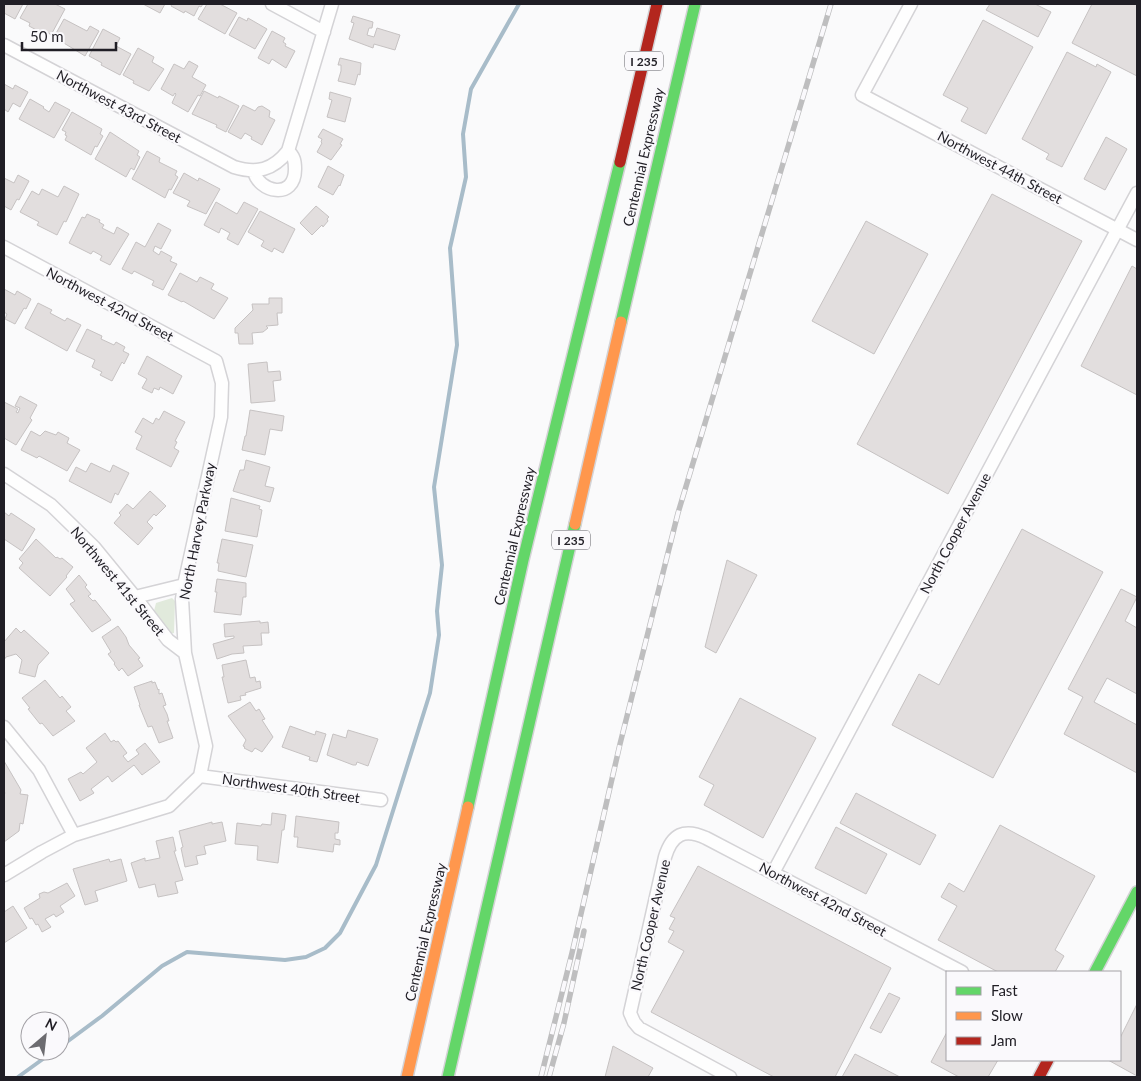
<svg xmlns="http://www.w3.org/2000/svg" width="1141" height="1081" viewBox="0 0 1141 1081" font-family="Lato,sans-serif">
	<style>
		.green { fill: #e1eadc }
		.lines { fill: none; stroke-linecap: round; stroke-linejoin: round }
		.stream { stroke: #a8bcc9; stroke-width: 4 }
		.building { fill: #e2dede; stroke: #c6c2c2 }
		.street-casing { stroke: #d4d3d6; stroke-width: 15 }
		.fast-casing { stroke: #d4d3d6; stroke-width: 14 }
		.slow-casing { stroke: #d4d3d6; stroke-width: 14 }
		.jam-casing { stroke: #d4d3d6; stroke-width: 14 }
		.street { stroke: #fefefe; stroke-width: 12 }
		.fast { stroke: #63d668; stroke-width: 11 }
		.slow { stroke: #ff974d; stroke-width: 11 }
		.jam { stroke: #b3261e; stroke-width: 11 }
		.rail-casing { stroke: #bebebf; stroke-width: 5.5 }
		.rail { stroke: #faf9fc; stroke-width: 4; stroke-dasharray: 11; stroke-linecap: butt }
		.labels { text-anchor: middle; dominant-baseline: central; stroke-width: 4.5; stroke-linejoin: round; paint-order: stroke }
		.shield { fill: #faf9fc; stroke: #616066; stroke-width: 1 }
		.shield-label { font-size: 12px; font-weight: bold; fill: #201e25 }
		.street-label { font-size: 14px; fill: #201e25; stroke: #faf9fc }
	</style>
	<rect width="100%" height="100%" fill="#fafafb"/>
	<path class="green" d="M172,598L175,601L174,633L170,634L154,611L156,603Z"/>
	<g class="lines">
		<path class="stream" d="M60,1047L102,1016L162,966L187,952L285,960L306,957L325,948L340,933L376,865L430,693L439,635L437,611L442,565L434,487L457,345L450,248L466,177L463,134L471,89L519,4
			M18,1077L54,1051"/>
	</g>
	<path class="building" d="M4,4H23L15,19L4,13Z
		M28,4H55L65,9L51,35L46,31L44,34L29,26L30,23L20,18Z
		M143,4H165L160,13Z
		M172,4H203L201,7L199,6L194,16L185,11L184,13L171,6Z
		M207,4H220L237,13L225,34L198,19Z
		M990,4H1035L1051,12L1038,37L986,10Z
		M1092,4H1137V76L1072,43Z
		M353,16L373,22L372,28H369L367,35L374,37L377,28L400,35L395,50L374,44L373,48L349,39L354,23L351,22Z
		M239,17L247,21L248,18L267,29L255,49L229,35Z
		M64,19L87,31L90,26L99,31L85,56L54,37Z
		M983,20L1033,47L986,134L961,121L968,108L943,95Z
		M103,29L120,38L116,46L131,54L120,75L101,65L102,63L89,56Z
		M272,31L285,38L283,42L286,44L285,46L295,51L286,68L272,59L269,64L258,58Z
		M138,48L154,57L152,62L164,69L149,91L133,83L134,81L123,75Z
		M1067,52L1096,67L1097,64L1111,72L1062,167L1046,159L1049,154L1022,139Z
		M340,58L361,63L360,75L358,74L355,85L338,81L341,71V65H338Z
		M189,61L198,66L192,77L206,85L200,96L198,95L188,112L172,103L176,94L175,93L173,96L161,89L174,64L184,69Z
		M4,84L13,89L15,85L28,92L20,107L13,103L8,112L4,109Z
		M204,91L218,98L219,96L239,106L226,132L216,127L217,125L192,114Z
		M330,92L351,98L345,122L327,117L332,100L329,99Z
		M30,99L44,107L43,108L49,112L55,102L70,110L54,138L19,119Z
		M243,105L255,111L258,107L262,106L270,111L269,117L275,120L262,145L251,139L252,137L245,133L241,139L228,132Z
		M72,112L102,129L100,134L103,136L97,147L95,146L91,155L65,140L67,136L65,135L66,132L62,130Z
		M323,129L343,139L340,144L342,145L331,160L317,152L322,143L321,142L322,139L318,137Z
		M110,132L139,151L137,155L140,157L134,170L131,168L126,177L95,159Z
		M1106,137L1127,149L1105,190L1084,179Z
		M147,151L160,158L159,162L177,171L175,175L178,177L171,190L169,189L165,198L132,179Z
		M328,166L344,175L340,186L339,185L333,195L318,187Z
		M184,173L198,181L199,178L220,189L206,214L187,206L190,201L173,193Z
		M18,175L29,181L19,200L17,199L11,210L4,206V178L14,183Z
		M64,186L79,194L66,222L64,221L57,235L37,225L39,222L20,212L32,191L39,195L42,189L58,197Z
		M992,194L1082,241L948,494L857,444Z
		M216,202L237,214L244,202L258,209L238,245L227,239L230,233L221,228L219,233L204,225Z
		M316,206L329,217L327,219L328,221L323,227L322,225L312,235L300,223Z
		M260,211L295,229L283,253L274,248L272,252L261,246L264,241L248,232Z
		M87,214L100,220L99,222L104,225L102,228L114,234L117,227L129,234L110,265L100,260L102,256L93,251L91,254L69,243L82,217L85,218Z
		M866,221L928,254L874,354L812,321Z
		M158,223L171,230L161,249L155,246L153,251L159,255L161,251L172,257L170,261L177,264L163,290L152,285L154,281L134,271L132,274L122,269L136,242L145,247Z
		M1132,266L1137,269V395L1081,366Z
		M180,273L197,282L200,277L214,284L211,289L228,298L214,319L183,301L182,302L168,295Z
		M4,289L15,295L17,291L31,299L26,309L24,308L15,324L5,319L7,314L4,312Z
		M269,298H282V313H277L278,325L266,326L268,328L263,332L252,333L253,344H239L238,333H235V328L253,310L252,304H269Z
		M38,303L52,310L50,313L65,321L67,318L81,325L67,351L25,328Z
		M87,329L102,336L101,339L114,345L116,342L125,347L123,351L129,354L124,364L122,362L112,381L100,375L102,372L92,367L95,360L76,351Z
		M147,356L182,376L173,394L160,387L159,390L154,388L152,393L142,388L147,379L138,374Z
		M267,362L268,372L280,371L281,380L273,381L275,401L251,403L248,364Z
		M20,396L37,405L30,418L32,420L16,445L4,438V402L18,409L16,412L18,413L20,408L15,406Z
		M250,410L284,416L282,431L270,429L265,455L242,450L245,436H246Z
		M164,411L185,422L175,441L177,442L174,448L179,451L171,467L136,449L142,436L135,432L143,418L153,424L156,418L159,420Z
		M31,431L40,436L45,431L56,435L58,432L69,438L67,443L80,450L67,471L39,456L37,458L21,450Z
		M246,460L270,467L265,486L274,488L270,502L233,491L240,470H244Z
		M91,463L110,472L113,465L129,473L118,495L115,493L111,503L69,481L76,467L86,472Z
		M150,491L166,506L156,516L154,514L147,522L153,528L138,545L114,523L121,515L119,513L127,504L133,509Z
		M231,498L260,506L259,509L262,510L257,537L225,531Z
		M4,512L9,516L11,513L35,529L22,551L4,539Z
		M1022,529L1103,572L993,778L892,725L919,674L939,685Z
		M36,539L56,558L57,557L60,559L62,558L73,567L66,576L67,577L50,596L19,568L23,563L19,559Z
		M222,539L253,545L246,577L218,571L219,563H217Z
		M727,560L757,575L716,653L705,647Z
		M79,575L87,585L85,587L91,594L88,596L93,601L95,600L111,620L92,632L70,604L75,601L66,589Z
		M217,579L246,583V597H243L241,615L214,612L217,592H215Z
		M1121,589L1137,597L1125,621L1137,628V694L1107,678L1094,702L1137,725V773L1064,734L1083,697L1068,689Z
		M260,621V623L268,622L269,633H261L262,645L243,646L244,653L232,654L217,659L213,644L234,638V636L225,637L224,624Z
		M118,626L126,637L129,645L140,658L138,659L143,666L128,676L122,668L119,671L114,664L115,663L108,654L111,652L102,637Z
		M16,628L21,633L24,630L49,653L38,665L35,677L19,673L22,660L16,654L6,657L4,660V642Z
		M246,660L250,678L255,677L256,682L260,681L261,688L245,693L246,695L240,696L241,700L228,703L222,677H224L222,665Z
		M45,680L60,698L62,696L71,707L66,711L75,721L53,736L42,723L40,724L28,709L30,708L22,698Z
		M152,681V683L155,682L158,690L159,689V694L162,693L166,705L163,706L167,714L169,721H167L173,738L159,743L152,726L148,727L139,705H140L134,687Z
		M740,698L816,738L763,838L704,805L714,785L699,777Z
		M250,702L256,711L259,709L265,719L262,720L273,737L262,752L255,748L252,752L244,748L245,747L243,746L246,740L228,716Z
		M290,726L315,735L316,731L326,734L317,762L309,760L310,757L282,747Z
		M348,730L378,739L368,766L357,762L356,765H353L327,755L333,734L346,738Z
		M105,733L111,742L114,740L116,742L118,741L127,753L123,756L128,762L139,754L136,750L145,743L160,762L142,775L134,765L112,782L108,776L91,789L94,793L80,801L68,779L81,772L83,774L97,762L86,748Z
		M4,761L21,790L20,794L28,795L23,824L20,823L19,831L4,842V795L5,793L4,791Z
		M856,793L936,835L920,865L840,823Z
		M272,813L286,815L284,830H282L278,863L257,860L258,846L235,844L237,823L261,826L262,824L271,825Z
		M296,816L339,822L338,833H335V839L340,840V845L334,844L333,852L297,847L298,837H294Z
		M212,822V824L222,822L226,841L204,846L206,854L196,856L198,864L185,867L181,848L183,847L179,831Z
		M1000,825L1095,876L1055,950L1064,956L1055,972H998L938,940L957,906L941,897L949,883L964,892Z
		M836,827L887,854L866,894L815,868Z
		M173,837L176,851H174L183,880L175,882L178,893L158,897L155,884L139,888L131,863L145,858V861L160,858L156,841Z
		M109,859L110,862L121,859L127,881L95,891L98,901L85,905L73,869Z
		M698,866L891,968L835,1077H774L651,1012L684,951L668,942L674,931L669,929L675,918L670,916Z
		M67,883L75,896L60,906L64,912L56,917L54,914L45,919L51,927L42,932L38,924L36,925L32,918L30,919L24,908L40,898L39,894L44,892L48,893Z
		M13,906L27,928L4,943V912Z
		M889,993L900,998L881,1033L870,1028Z
		M1137,1004V1076L1108,1060H1120V1038Z
		M947,1032V1060H998L988,1077H959L931,1062Z
		M613,1046L653,1068L648,1077H605Z
		M855,1054L900,1077H842Z"/>
	<g class="lines">
		<g class="street-casing">
			<path id="street" d="M272,4L324,32
				M911,4L862,95L1137,240
				M4,45L234,167C257,174 273,170 288,151L332,4
				M254,171C258,192 295,201 295,169C295,161 294,156 288,151
				M4,247L216,361L222,383L221,417L184,585L182,599L185,653L206,746L200,776L169,806L74,835L42,852L4,875
				M4,474L51,505L94,547L135,597L168,640L185,653
				M135,597L184,585
				M4,727L39,770L74,835
				M200,776L381,800
				M773,873L1137,193
				M730,1077L639,1028L634,1022L630,1013L665,857C672,834 684,828 706,838L962,972"/>
		</g>
		<g class="fast-casing">
			<path id="fast" d="M621,322L695,4
				M468,807L523,560L620,162
				M1095,972L1137,892
				M448,1077L575,524"/>
		</g>
		<g class="slow-casing">
			<path id="slow" d="M575,524L621,322
				M407,1077L468,807"/>
		</g>
		<g class="jam-casing">
			<path id="jam" d="M620,162L657,4
				M1039,1077L1048,1060"/>
		</g>
		<use href="#street" class="street"/>
		<use href="#fast" class="fast"/>
		<use href="#slow" class="slow"/>
		<use href="#jam" class="jam"/>
		<g class="rail-casing">
			<path id="rail" d="M541,1077L572,953L620,744L678,513L831,4
				M549,1077L564,1023L584,931"/>
		</g>
		<use href="#rail" class="rail"/>
	</g>
	<g class="labels">
		<g class="shield">
			<rect x="625" y="51.5" width="38" height="19" rx="4"/>
			<rect x="552" y="530.5" width="38" height="19" rx="4"/>
		</g>
		<g class="shield-label">
			<text x="644" y="61">I 235</text>
			<text x="571" y="540">I 235</text>
		</g>
		<g class="street-label">
			<text transform="translate(119 106) rotate(28)">Northwest 43rd Street</text>
			<text transform="translate(643 157) rotate(-77)">Centennial Expressway</text>
			<text transform="translate(1000 167) rotate(28)">Northwest 44th Street</text>
			<text transform="translate(110 304) rotate(28)">Northwest 42nd Street</text>
			<text transform="translate(197 531) rotate(-79)">North Harvey Parkway</text>
			<text transform="translate(955 533) rotate(-62)">North Cooper Avenue</text>
			<text transform="translate(514 536) rotate(-77)">Centennial Expressway</text>
			<text transform="translate(118 581) rotate(50)">Northwest 41st Street</text>
			<text transform="translate(291 788) rotate(8)">Northwest 40th Street</text>
			<text transform="translate(823 899) rotate(28)">Northwest 42nd Street</text>
			<text transform="translate(650 925) rotate(-77)">North Cooper Avenue</text>
			<text transform="translate(425 932) rotate(-77)">Centennial Expressway</text>
		</g>
	</g>
	<rect width="1141" height="1081" fill="none" stroke="#201e25" stroke-width="10"/>
	<rect x="946" y="971" width="175" height="90" fill="#faf9fc" stroke="#a3a1a6"/>
	<rect x="956" y="987" width="25" height="8" fill="#63d668" stroke="#a3a1a6"/>
	<text x="991" y="996" font-size="15" fill="#201e25">Fast</text>
	<rect x="956" y="1012" width="25" height="8" fill="#ff974d" stroke="#a3a1a6"/>
	<text x="991" y="1021" font-size="15" fill="#201e25">Slow</text>
	<rect x="956" y="1037" width="25" height="8" fill="#b3261e" stroke="#a3a1a6"/>
	<text x="991" y="1046" font-size="15" fill="#201e25">Jam</text>
	<g transform="translate(45 1036) rotate(28)"><circle r="24" fill="#faf9fc" stroke="#a3a1a6"/>
	<path d="M0-4L9 19L0 12L-9 19Z" fill="#6c6b70"/>
	<text y="-8" font-size="14" font-weight="bold" text-anchor="middle" fill="#201e25">N</text>
	</g>
	<path d="M22 42v8h94v-8" fill="none" stroke="#201e25" stroke-width="2.5"/>
	<text x="30" y="42" font-size="15" fill="#201e25" stroke="#faf9fc" stroke-width="4" paint-order="stroke">50 m</text>
</svg>
